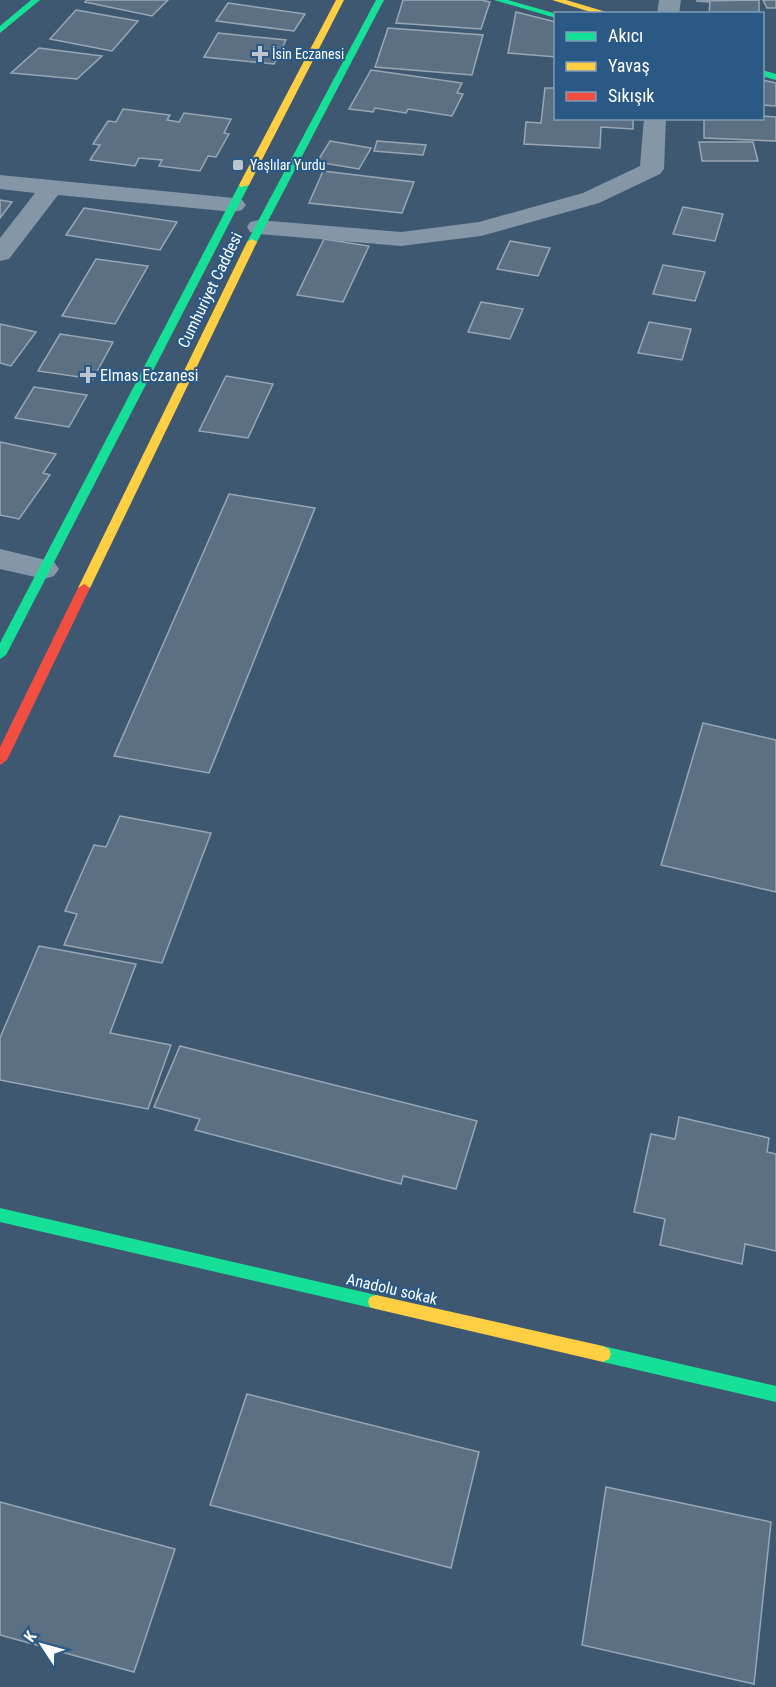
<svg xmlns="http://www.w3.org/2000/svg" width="776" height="1687" viewBox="0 0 776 1687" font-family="'Roboto Condensed',sans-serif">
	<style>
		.building { fill: #5c7083; stroke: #99a7b5; stroke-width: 1.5 }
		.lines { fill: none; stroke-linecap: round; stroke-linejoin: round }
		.street { fill: #8596a7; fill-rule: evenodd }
		.fast { fill: #16e098; fill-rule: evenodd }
		.slow { fill: #ffcf43; fill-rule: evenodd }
		.jam { fill: #f24e42; fill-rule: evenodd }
		.poi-dot { fill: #bcc5cd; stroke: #2a5986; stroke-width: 2 }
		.labels { text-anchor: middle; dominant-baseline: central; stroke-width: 4.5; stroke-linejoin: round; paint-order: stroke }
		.far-poi-label { font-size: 14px; fill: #fff; stroke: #2a5986; text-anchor: start }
		.street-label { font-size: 16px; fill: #fff; stroke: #2a5986 }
		.poi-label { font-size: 16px; fill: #fff; stroke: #2a5986; text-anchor: start }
	</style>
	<rect width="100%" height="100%" fill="#3f5871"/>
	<path class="building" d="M87,0H168L152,16L85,2Z
		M403,0H482L490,2L481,29L396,23Z
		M759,0V13L749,14H709L710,2L696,1Z
		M763,0H776V8H767Z
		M228,3L305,14L294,31L216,21Z
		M76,10L138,21L112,51L50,39Z
		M516,12L556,22V57L508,53Z
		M388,28L483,35L472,75L375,67Z
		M218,33L286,40L274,64L204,57Z
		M39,48L102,56L77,79L11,73Z
		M371,70L462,83L457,93L463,94L452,116L408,109L406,113L375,108L373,112L349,109Z
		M762,80L776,83V106L762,105Z
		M545,88H556V118H633V129L601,127L600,148L524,144L526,122L541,123Z
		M123,109L170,115L167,120L179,122L184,113L231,119L224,133L229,134L216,157L208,156L200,171L159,166L162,160L139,158L135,166L90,160L100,145L93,144L108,121L116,122Z
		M762,116L776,117V141L704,138V118H762Z
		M330,141L371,148L359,169L317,162Z
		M377,141L426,145L423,155L374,151Z
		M699,142H753L758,161H702Z
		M323,171L414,182L402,213L309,203Z
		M0,200L12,202L0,218Z
		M683,207L723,214L715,241L673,234Z
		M84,208L177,222L160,250L66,235Z
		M324,239L369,246L343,302L297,295Z
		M510,241L550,248L538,276L497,269Z
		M96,259L148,266L115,324L62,316Z
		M663,265L705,272L695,301L653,294Z
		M481,302L523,309L510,339L468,332Z
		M649,322L691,329L682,360L638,353Z
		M0,324L36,332L11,366L0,363Z
		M60,334L113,342L93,379L38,371Z
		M226,376L273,384L248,438L199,431Z
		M34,387L87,395L69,427L15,418Z
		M0,442L56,454L43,473L50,475L19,519L0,515Z
		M229,494L315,508L209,773L114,756Z
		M703,723L776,740V892L661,865Z
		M120,816L211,833L162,963L64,945L77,914L65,911L94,845L106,847Z
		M39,946L136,964L110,1033L171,1045L148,1109L0,1080V1038Z
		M180,1046L477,1121L456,1189L403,1176L401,1184L195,1130L200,1119L154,1107Z
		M679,1117L769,1138L767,1152L776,1154V1251L745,1244L742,1264L660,1245L665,1219L634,1212L651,1134L675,1139Z
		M247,1394L479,1452L451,1568L210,1505Z
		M606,1487L771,1522L754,1684L582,1645Z
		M0,1502L175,1549L134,1672L0,1635Z"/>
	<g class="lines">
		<path class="street" d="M659,0H681L679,14H657Z
			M644,118H666L664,169L660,174L599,203L481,236L401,246L259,234L250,232L247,227L250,222L259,220L401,232L479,222L583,193L640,166Z
			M0,175L234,198L242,200L246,205L242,210L234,212L58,195L9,259L0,261V238L35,193L0,189Z
			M0,549L54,562L59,569L54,576L44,579L0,569Z"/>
		<path class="fast" d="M31,0H40L0,33V26Z
			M376,0H384L257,242L256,244H248L247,242Z
			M494,0H508L557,14L556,18Z
			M762,70L776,74V80L762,76Z
			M244,182L249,185L6,655L0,659V643L239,185Z
			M0,1208L376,1295L382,1297L384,1302L382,1307L376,1309L0,1222Z
			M603,1346L776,1386V1402L603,1362L597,1359L595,1354L597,1349Z"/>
		<path class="slow" d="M336,0H344L249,185L241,187L239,185Z
			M552,0H566L613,14H597Z
			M252,239L257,242L90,588L84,592L80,591L78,588L247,242Z
			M376,1295L603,1346L609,1349L611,1354L609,1359L603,1362L376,1309L370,1307L368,1302L370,1297Z"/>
		<path class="jam" d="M84,584L90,588L7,760L0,765V747L78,588Z"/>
	</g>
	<g class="poi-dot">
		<path d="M257 45h6v6h6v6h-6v6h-6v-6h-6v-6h6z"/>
		<rect x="232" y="159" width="12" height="12" rx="3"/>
		<path d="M85 366h6v6h6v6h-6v6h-6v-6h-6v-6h6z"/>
	</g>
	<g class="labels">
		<g class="far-poi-label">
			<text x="272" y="54">İsin Eczanesi</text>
			<text x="250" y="165">Yaşlılar Yurdu</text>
		</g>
		<g class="street-label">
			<text transform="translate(210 290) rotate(-64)">Cumhuriyet Caddesi</text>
			<text transform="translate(392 1289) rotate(13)">Anadolu sokak</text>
		</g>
		<g class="poi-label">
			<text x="100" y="375">Elmas Eczanesi</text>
		</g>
	</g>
	<rect x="554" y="12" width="210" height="108" fill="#2a5986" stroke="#7f9bb6" stroke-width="1.5"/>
	<rect x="566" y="32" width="30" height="9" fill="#16e098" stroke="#7f9bb6" stroke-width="1.5"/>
	<text x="608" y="42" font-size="18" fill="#ffffff">Akıcı</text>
	<rect x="566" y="62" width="30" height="9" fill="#ffcf43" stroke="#7f9bb6" stroke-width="1.5"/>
	<text x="608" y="72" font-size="18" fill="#ffffff">Yavaş</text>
	<rect x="566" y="92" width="30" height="9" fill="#f24e42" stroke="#7f9bb6" stroke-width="1.5"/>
	<text x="608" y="102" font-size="18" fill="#ffffff">Sıkışık</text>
	<g transform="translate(42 1645) rotate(306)" stroke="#2a5986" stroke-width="4.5" paint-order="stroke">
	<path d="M0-4.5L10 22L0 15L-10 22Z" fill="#ffffff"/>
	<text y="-9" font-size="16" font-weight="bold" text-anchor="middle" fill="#ffffff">K</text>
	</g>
</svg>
